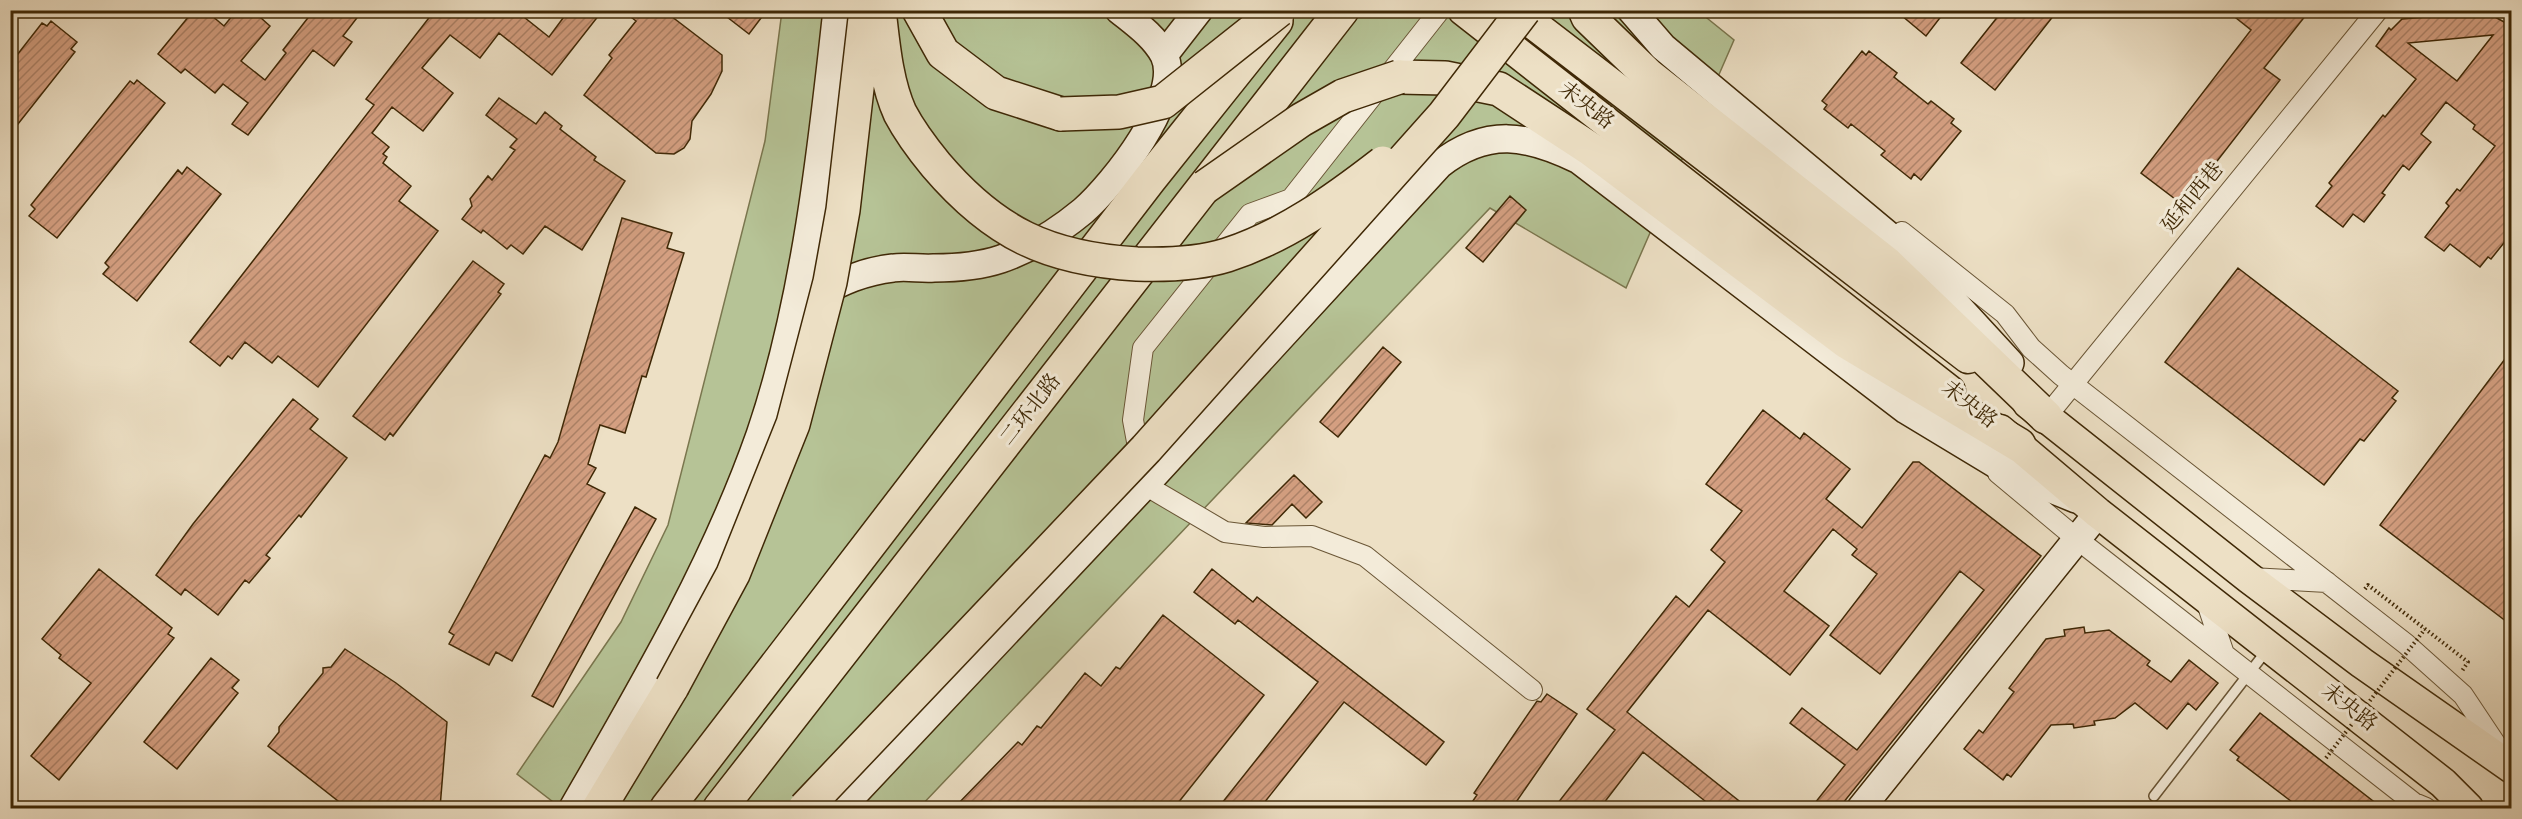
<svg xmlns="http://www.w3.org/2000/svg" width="2522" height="819" viewBox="0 0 2522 819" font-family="Vollkorn,'Noto Serif SC',serif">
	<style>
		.grass { fill: #b6c396; stroke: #7a764e; stroke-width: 1.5 }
		.building { fill: url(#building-hatch); stroke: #3f2806; stroke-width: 1.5; fill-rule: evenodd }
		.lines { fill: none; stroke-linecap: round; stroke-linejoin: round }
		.lane-casing { stroke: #6a5636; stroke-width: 12 }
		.street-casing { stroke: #6a5636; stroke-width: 22 }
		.secondary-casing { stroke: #3f2806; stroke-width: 30 }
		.primary-casing { stroke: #3f2806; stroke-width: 33 }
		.highway-casing { stroke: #3f2806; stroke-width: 36 }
		.path { stroke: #3f2806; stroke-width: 4; stroke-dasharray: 1.5 3; stroke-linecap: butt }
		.lane { stroke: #f3ebd9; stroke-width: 9 }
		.street { stroke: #f3ebd9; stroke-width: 20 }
		.secondary { stroke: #f3ebd9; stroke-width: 27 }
		.primary { stroke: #ede0c5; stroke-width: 30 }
		.highway { stroke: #ede0c5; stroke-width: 33 }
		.highway-bridge-casing { stroke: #3f2806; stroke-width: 36; stroke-linecap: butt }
		.path-bridge { stroke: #3f2806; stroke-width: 4; stroke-dasharray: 1.5 3; stroke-linecap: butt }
		.highway-bridge { stroke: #ede0c5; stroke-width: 33 }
		.labels { text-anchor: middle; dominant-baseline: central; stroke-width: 6; stroke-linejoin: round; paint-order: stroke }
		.street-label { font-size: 21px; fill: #3f2806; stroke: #f3ebd9 }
	</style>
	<defs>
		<pattern id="building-hatch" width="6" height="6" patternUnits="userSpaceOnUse" patternTransform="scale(1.5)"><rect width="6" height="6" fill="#d49f81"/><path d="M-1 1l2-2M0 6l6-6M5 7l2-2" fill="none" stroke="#ad8268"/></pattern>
	</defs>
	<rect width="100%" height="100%" fill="#ede0c5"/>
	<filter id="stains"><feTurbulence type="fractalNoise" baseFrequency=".00333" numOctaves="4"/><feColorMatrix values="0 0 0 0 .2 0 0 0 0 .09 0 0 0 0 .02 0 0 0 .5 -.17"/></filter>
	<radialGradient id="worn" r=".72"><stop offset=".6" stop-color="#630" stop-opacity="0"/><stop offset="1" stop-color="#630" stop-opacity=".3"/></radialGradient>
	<path class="grass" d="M1697,10L1734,40L1626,288L1490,208L919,808H561L517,774L621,622L668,525L765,141L782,11Z"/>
	<path class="building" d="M194,10H205L224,26L237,10H252L270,26L241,61L265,80L286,53L283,50L314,10H363L343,36L352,42L334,66L313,50L248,135L232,124L248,103L223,84L215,93L185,69L181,73L158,54Z
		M435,10H515L549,37L569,10H603L552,75L499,33L480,58L450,35L422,68L453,93L423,131L392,107L372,133L389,147L383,154L387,157L383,163L411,186L399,201L438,231L318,387L278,356L272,363L245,342L232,359L228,356L220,366L190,342L374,105L366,99Z
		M622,10H663L722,55V71L711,94L692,121L690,139L684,148L674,154L656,153L584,95L612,58L609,55L636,21Z
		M718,10H752L761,18L749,34Z
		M1895,10H1946L1926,36Z
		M2003,10H2058L1995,90L1961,63Z
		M2226,10H2310L2264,68L2280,80L2183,205L2141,173L2251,30Z
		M2486,12L2504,22L2511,12V234L2491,259L2488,257L2480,267L2450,244L2444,251L2425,237L2449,206L2446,203L2457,189L2460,191L2495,146L2473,129L2475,125L2446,102L2421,134L2431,142L2409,170L2403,165L2382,193L2385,195L2364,222L2353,214L2343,227L2316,206L2332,186L2329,183L2383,115L2385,117L2416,79L2376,46L2389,28L2391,30L2402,19ZM2493,35L2457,81L2408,43Z
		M51,21L77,42L71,49L75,52L10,134V64L42,23L47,26Z
		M1862,51L1866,55L1869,51L1897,73L1894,77L1928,104L1931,101L1954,119L1951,123L1961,131L1921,180L1914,174L1911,179L1881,155L1885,151L1851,124L1848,128L1824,109L1827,105L1822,101Z
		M137,80L165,103L57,238L29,216L35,209L31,205L130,81L134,84Z
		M499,98L536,124L545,112L562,126L560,129L596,157L594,160L625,181L582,250L545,226L523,254L511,245L507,249L483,230L481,233L462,219L472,206L470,199L488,176L492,180L515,150L510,147L517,139L486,115Z
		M187,167L221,194L137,301L103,274L109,267L105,263L178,170L182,174Z
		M1510,196L1526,210L1483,262L1466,248Z
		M622,218L672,233L667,248L684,253L646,377L642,376L625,433L600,425L588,464L596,468L587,484L605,493L512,661L496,652L489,665L449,644L454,635L449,632L545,455L550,458L558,442Z
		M473,261L504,284L498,292L501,294L393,436L390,433L385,440L353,416Z
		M2238,268L2398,391L2392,398L2396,401L2364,441L2360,439L2324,485L2165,362Z
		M1383,347L1401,362L1338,437L1320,422Z
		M2511,351V625L2380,525Z
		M293,399L318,419L310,429L347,458L301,517L299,515L266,555L270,558L249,583L245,580L218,615L185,589L181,595L156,575L193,524Z
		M1763,410L1800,439L1804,433L1850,469L1826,499L1862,528L1913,462H1919L2041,556L1839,808H1811L1845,765L1790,723L1802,708L1857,750L1984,590L1960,571L1880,674L1830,635L1877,574L1852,555L1857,549L1833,529L1784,591L1829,626L1790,675L1708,610L1627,712L1748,808H1699L1705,801L1643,752L1600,808H1554L1615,730L1587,709L1676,596L1689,607L1725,562L1711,550L1742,511L1706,484Z
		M1294,475L1322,502L1306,518L1292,504L1272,525L1246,523Z
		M635,507L656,519L553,707L532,696Z
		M99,569L172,628L168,634L174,638L59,780L31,756L91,683L59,658L61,655L42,639Z
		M1212,569L1253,602L1257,597L1444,742L1426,765L1344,702L1260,808H1218L1318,682L1238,620L1235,624L1194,592Z
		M1163,615L1264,695L1174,808H954L1018,742L1022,745L1037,726L1041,728L1085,673L1101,686L1116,667L1120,669Z
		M2084,627L2085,633L2109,630L2150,661L2147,665L2171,682L2189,660L2218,683L2196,710L2188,703L2167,729L2135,703L2115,718L2094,721L2095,725L2074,728L2073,724L2051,725L2011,777L2007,774L2003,780L1964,749L1979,730L1983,733L2014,692L2009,688L2046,639L2065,636L2064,630Z
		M345,649L396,683L447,722L440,808H347L268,746L279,732V727L323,673V668L331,667Z
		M211,658L239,680L232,688L238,693L177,769L144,742Z
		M1547,694L1577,714L1512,808H1468L1477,795L1474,793L1537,701L1541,702Z
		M2260,713L2382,808H2300L2237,760L2239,757L2230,750Z"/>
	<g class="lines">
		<g class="lane-casing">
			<path id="lane" d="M2154,796L2267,650"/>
		</g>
		<g class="street-casing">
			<path id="street" d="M1440,10L1291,199L1250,214L1143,348L1133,420L1145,485L1225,532L1264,537L1312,536L1365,556L1532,690
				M1902,232L2005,314L2031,348L2061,375L2406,644L2463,695L2503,755
				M2046,417L2378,10
				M1998,473L2077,539L2414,803L2426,808
				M2251,578L2327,582
				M2205,597L2224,654"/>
		</g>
		<g class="secondary-casing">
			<path id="secondary" d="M1631,10L1663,47L1906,250L2010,363
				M1164,55L1199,10
				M816,295C841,282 864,271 893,268C906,266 920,269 934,268C956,268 980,266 1001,259C1030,249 1060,230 1083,211C1113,185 1184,96 1164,55C1154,36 1135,23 1119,10
				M573,808C642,688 714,566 760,435C805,304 822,148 837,10
				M841,808L1145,485L1439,165C1487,127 1528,135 1579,160L1906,410L2007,471L2076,499
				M1861,808L2098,513"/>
		</g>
		<g class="primary-casing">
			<path id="primary" d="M1463,10L1950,391
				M1515,10L1968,358
				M2028,403L2249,578L2362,663L2512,768
				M2000,430L2098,513L2443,783L2468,808"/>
		</g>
		<g class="highway-casing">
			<path id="highway" d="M919,10L943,53L996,93L1061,114
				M1585,10L1588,17L1649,76L1886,263L2046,417
				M1399,77L1445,78L1499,89L1592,150L1847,342L2019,445
				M599,808L672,687
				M667,808L1149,180L1276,21
				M720,808L1342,10"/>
		</g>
		<path class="path" d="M2365,589L2368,585L2468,662L2462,671"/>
		<use href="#lane" class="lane"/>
		<use href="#street" class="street"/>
		<use href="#secondary" class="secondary"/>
		<use href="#primary" class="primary"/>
		<use href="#highway" class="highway"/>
		<g class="highway-bridge-casing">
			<path id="highway-bridge" d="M879,10C883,44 886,82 900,113C910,132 922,148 936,165C994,233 1048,259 1137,264C1167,265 1198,264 1227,255C1285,236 1334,201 1383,163
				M1061,114L1119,112L1163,102L1279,10
				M1205,187L1301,120L1343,96L1399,77
				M672,687L733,574L793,424L830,282L843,210L866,10
				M805,808L1146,449L1444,115L1524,10"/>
		</g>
		<path class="path-bridge" d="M2326,758L2425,629"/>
		<use href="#highway-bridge" class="highway-bridge"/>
	</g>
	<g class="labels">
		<g class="street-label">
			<text transform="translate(1586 106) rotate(38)">未央路</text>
			<text transform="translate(2193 198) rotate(-51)">延和西巷</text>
			<text transform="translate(1969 405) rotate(38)">未央路</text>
			<text transform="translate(1031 410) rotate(-52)">二环北路</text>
			<text transform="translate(2349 708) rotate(38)">未央路</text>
		</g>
	</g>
	<rect width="2522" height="819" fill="none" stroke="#ede0c5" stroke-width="36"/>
	<rect x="12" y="12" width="2498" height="795" fill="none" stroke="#3f2806" stroke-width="3"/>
	<rect x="18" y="18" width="2486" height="783" fill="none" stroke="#3f2806" stroke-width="1.5"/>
	<rect width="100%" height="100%" filter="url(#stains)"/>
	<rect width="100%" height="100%" fill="url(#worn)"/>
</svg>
